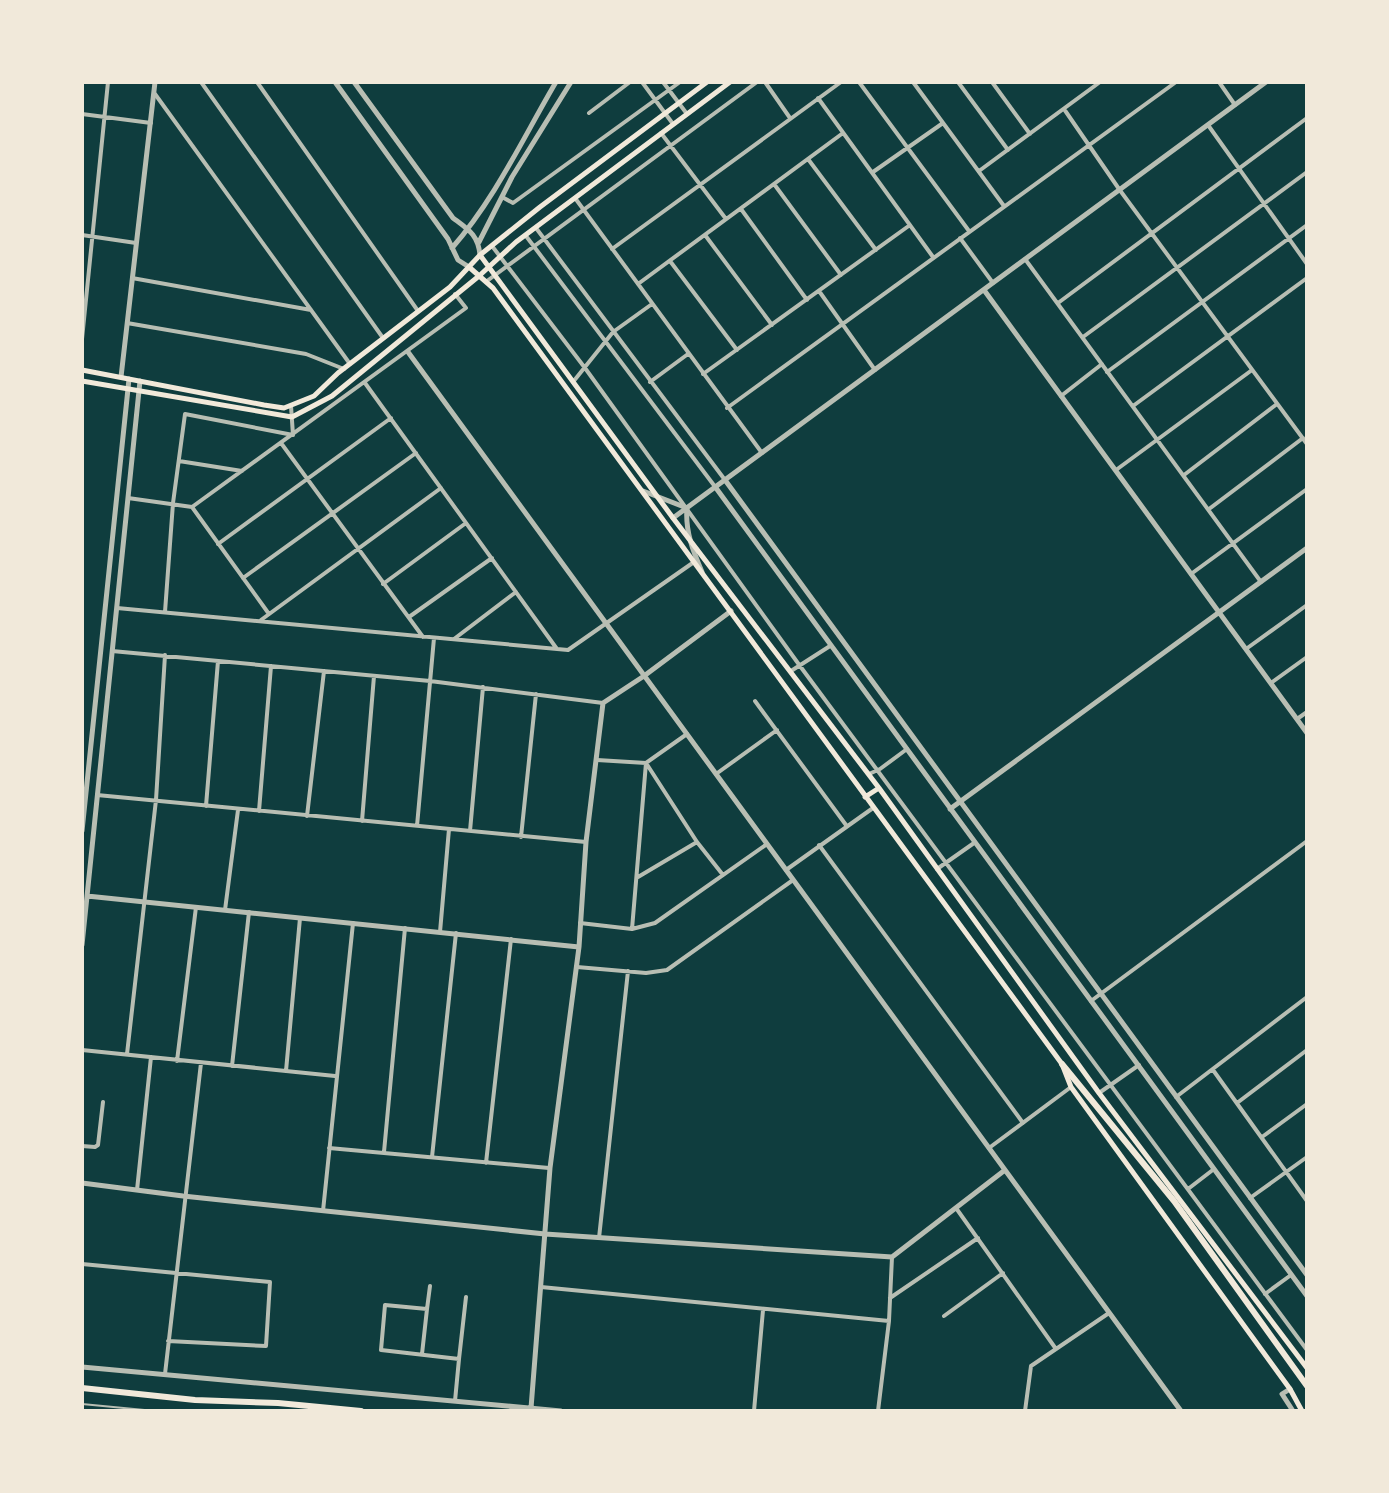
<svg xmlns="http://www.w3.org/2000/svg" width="1389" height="1493" viewBox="0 0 1389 1493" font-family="Jost,sans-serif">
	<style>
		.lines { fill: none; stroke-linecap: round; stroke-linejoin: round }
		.service { stroke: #b8beb3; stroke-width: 2 }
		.minor { stroke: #b8beb3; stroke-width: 4 }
		.tertiary { stroke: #b8beb3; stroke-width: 5 }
		.secondary { stroke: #f1e9da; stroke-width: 5 }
		.primary { stroke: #f1e9da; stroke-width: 6 }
	</style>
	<rect width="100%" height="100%" fill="#0f3d3e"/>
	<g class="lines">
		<path class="service" d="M82,1404L155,1411"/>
		<path class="minor" d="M201,82L383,338
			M257,82L418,311
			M642,82L673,124
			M663,82L687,114
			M765,82L790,118
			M859,82L969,231
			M913,82L1004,206
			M958,82L1008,150
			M992,82L1030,134
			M1219,82L1235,105
			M155,94L350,364
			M818,98L933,257
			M1064,109L1119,189L1307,444
			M589,113L630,82
			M82,114L151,123
			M1208,125L1307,264
			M661,133L726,219
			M808,159L876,250
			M979,171L1100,82
			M873,172L943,123
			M774,184L841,275
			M502,197L513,203L680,82
			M575,198L762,453
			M741,209L807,300
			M536,228L725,480
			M82,235L136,243
			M705,235L772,325
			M526,236L716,488
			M960,238L993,283
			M492,246L585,368L800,666L1307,1350
			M612,249L841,82
			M1025,259L1261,582
			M670,261L737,350
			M132,278L311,310
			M487,281L757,82
			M638,284L843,133
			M819,291L875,370
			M1058,303L1307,118
			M127,323L306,354L344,369
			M1083,337L1307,172
			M82,339L108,82
			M1107,372L1307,225
			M703,374L910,225
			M573,382L613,332L652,304
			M650,382L688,354
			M365,383L557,649
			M1061,396L1102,364
			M1133,406L1307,278
			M727,408L1176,82
			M281,443L423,637
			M179,461L242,471
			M1116,470L1252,370
			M1184,475L1277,404
			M128,498L192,507L466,308L455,294
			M192,507L269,614
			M1209,509L1303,438
			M218,544L391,418
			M1191,574L1307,489
			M243,578L416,453
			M383,584L466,523
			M117,608L568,650L694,562
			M165,612L173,503L185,414L293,435L291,406
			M409,617L492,558
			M261,620L441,488
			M454,639L516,592
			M1246,649L1307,605
			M112,651L430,681L603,703
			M791,671L830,646
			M1271,683L1307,657
			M755,701L846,825
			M1297,719L1307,712
			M597,760L646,763L697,842L723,875
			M716,774L777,730
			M869,774L880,769L907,749
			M97,795L586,842
			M206,806L218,661
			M259,811L271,666
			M307,816L324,671
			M362,821L374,676
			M417,826L434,638
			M470,831L483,687
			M521,837L536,694
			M819,845L1023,1123
			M937,869L974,843
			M786,870L873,808
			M638,877L697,842
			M225,910L238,810
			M580,923L632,929L655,923L767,844
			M632,929L646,763L687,734
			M440,932L449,829
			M577,967L646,973L667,970L793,880
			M1091,1001L1307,841
			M82,1050L335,1076
			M127,1054L156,800L165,655
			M177,1061L196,907
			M232,1066L249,912
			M1213,1070L1307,1201
			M286,1071L300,918
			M1099,1093L1139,1065
			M1176,1097L1307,997
			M1237,1103L1307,1050
			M1262,1137L1307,1104
			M82,1146L95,1147L98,1145L103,1102
			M329,1148L549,1168
			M989,1148L1071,1087
			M384,1152L405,928
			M432,1157L456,933
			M486,1163L511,939
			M1188,1189L1214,1169
			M137,1190L151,1057
			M1250,1198L1307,1157
			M956,1208L1056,1349
			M323,1211L353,923
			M599,1238L628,971
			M82,1264L270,1282L266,1346L168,1341
			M430,1286L427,1309L385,1305L381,1350L459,1359L455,1401
			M541,1287L889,1321
			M1265,1294L1291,1275
			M890,1298L978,1238
			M944,1316L1003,1273
			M422,1354L427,1309
			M459,1359L466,1297
			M165,1374L201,1063
			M754,1411L763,1310
			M878,1411L889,1321L892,1257
			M1025,1411L1031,1366L1109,1313"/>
		<path class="tertiary" d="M335,82L448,239L458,260L469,267
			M354,82L453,218C469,230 478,235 480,255
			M479,242L512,177L571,82
			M452,248C495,199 523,138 556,82
			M984,290L1307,733
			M408,352L1181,1411
			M121,377L155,82
			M725,480L1307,1275
			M716,488L1307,1296
			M643,491L687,508C685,531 693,551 702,572
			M673,518L1266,82
			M950,809L1307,548
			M82,831L129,379
			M87,896L579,947
			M82,945L140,381
			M82,1183L183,1196L545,1234L892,1257L1005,1170
			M82,1367L561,1411
			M1290,1389L1282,1394L1293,1411
			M531,1408L550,1168L579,947L586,842L603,703L644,676L731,611"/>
		<path class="secondary" d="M480,255L673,518L879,788L1099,1093L1307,1368
			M469,267L493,288L1062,1064L1071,1087L1290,1389L1302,1411
			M82,370L264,405L284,408L314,396L338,373L450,287L480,255L540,207L707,82
			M82,381L292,417L332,396L479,276L516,242L730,82
			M865,797L879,788"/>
		<path class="primary" d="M1062,1064L1174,1201L1307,1386
			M82,1388L195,1400L278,1403L361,1411"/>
	</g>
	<rect width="1389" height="1493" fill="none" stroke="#f1e9da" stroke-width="168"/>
</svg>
